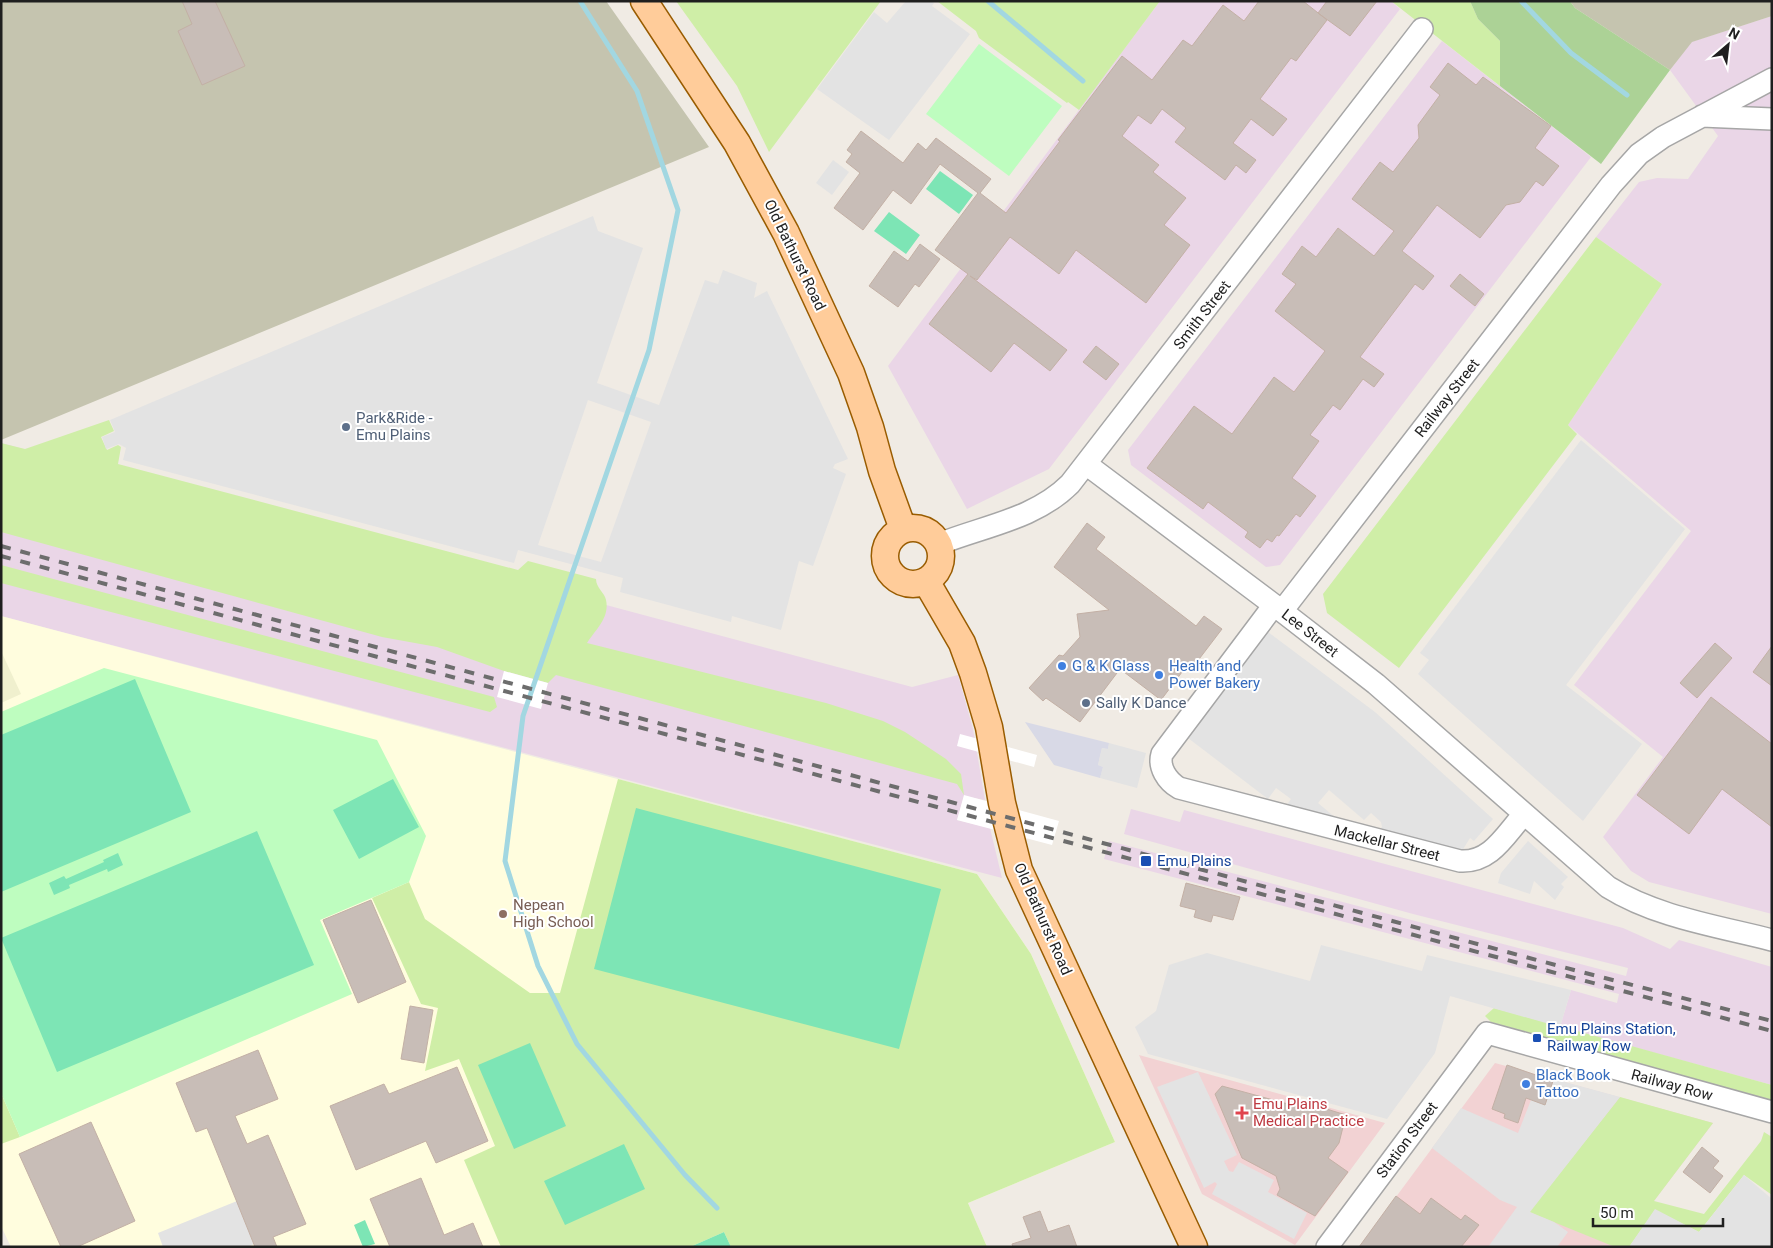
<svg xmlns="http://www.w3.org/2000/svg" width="1773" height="1248" viewBox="0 0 1773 1248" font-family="Roboto,sans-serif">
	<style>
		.commercial { fill: #f2d2d3 }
		.industrial { fill: #ead6e7 }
		.education { fill: #fffdde }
		.construction { fill: #c5c4af }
		.farmland { fill: #f0f0ce }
		.grass { fill: #cfeea7 }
		.forest { fill: #acd296 }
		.park { fill: #befdbf }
		.pitch { fill: #7de5b5 }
		.parking { fill: #e3e3e3; fill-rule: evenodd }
		.plaza { fill: #d8d9e6 }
		.pier { fill: #fff }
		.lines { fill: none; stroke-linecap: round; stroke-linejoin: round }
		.stream { stroke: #a2d7e1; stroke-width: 5 }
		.building { fill: #c8bdb7; stroke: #c3b0a5 }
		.minor-casing { stroke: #a6a6a6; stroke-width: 24 }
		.major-casing { stroke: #995c00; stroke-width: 29 }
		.minor { stroke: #fff; stroke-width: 21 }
		.major { stroke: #ffcc9a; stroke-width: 26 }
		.rail { stroke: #6d6d6d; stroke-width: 4; stroke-dasharray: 10 10; stroke-linecap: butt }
		.service-dot { fill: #5c6f8a; stroke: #fff; stroke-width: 2 }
		.shop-dot { fill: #3f7fe0; stroke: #fff; stroke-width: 2 }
		.transit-dot { fill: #1a4fb4; stroke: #fff; stroke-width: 2 }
		.education-dot { fill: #8d6e63; stroke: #fff; stroke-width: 2 }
		.health-dot { fill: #e0444e; stroke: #fff; stroke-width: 2 }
		.labels { text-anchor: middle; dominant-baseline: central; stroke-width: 4; stroke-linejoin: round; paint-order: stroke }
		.street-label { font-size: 15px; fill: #1f1f1f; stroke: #fff }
		.service-label { font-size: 15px; fill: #4e5e75; stroke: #fff; text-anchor: start }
		.shop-label { font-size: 15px; fill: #366cbe; stroke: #fff; text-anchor: start }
		.transit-label { font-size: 15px; fill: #164399; stroke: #fff; text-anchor: start }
		.education-label { font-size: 15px; fill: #785e54; stroke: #fff; text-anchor: start }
		.health-label { font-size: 15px; fill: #be3a42; stroke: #fff; text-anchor: start }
	</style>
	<rect width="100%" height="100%" fill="#f0ebe4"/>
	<path class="commercial" d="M1139,1055L1385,1123L1295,1245L1202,1194Z
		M1495,1063L1713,1123L1619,1247H1359Z"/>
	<path class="industrial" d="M1160,1H1391L1400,9L1049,469L967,509L888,366Z
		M1772,16V914L1649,882L1631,871L1603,837L1663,757L1574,685L1691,531L1568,425L1662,284L1596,237L1639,182L1657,178L1688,179L1718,136L1670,70L1691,42Z
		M1442,41L1591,157L1280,565L1266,567L1131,465L1128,450Z
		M1,443L912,687L958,675L973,729L985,800L964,796L957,820L990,828L1002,878L1,616Z
		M1131,809L1180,822L1184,810L1623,928L1670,949L1679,940L1772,967V1085L1560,1027L1571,990L1617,1003L1619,994L1104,859L1109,841L1626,976L1628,968L1413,914L1124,834Z"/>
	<path class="education" d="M1,616L977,874L1031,954L1115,1142L968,1203L987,1247H11L1,1226Z"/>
	<path class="construction" d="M1,1H606L709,147L1,440Z
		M1570,1H1772V16L1692,42L1670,70L1575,8Z"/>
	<path class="farmland" d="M1,651L21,694L1,703Z"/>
	<path class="grass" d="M676,1H881L769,152L737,86Z
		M937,1H1160L1079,110L1068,102L1067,103L979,38L976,31Z
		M1391,1H1470L1478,19L1500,41V86Z
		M1596,237L1662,284L1568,425L1577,434L1399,668L1327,613L1323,594Z
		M109,420L114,431L101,437L107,450L118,445L121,447L118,464L518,570L528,561L596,579C596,588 605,593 606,600C610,618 595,630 587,643L826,703L883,721L905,732L946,759L961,774L964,795L957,784L556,675L548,683L504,671L437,647L382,637L1,532V443L25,449Z
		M1,565L494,697L497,707L490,712L1,583Z
		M618,779L977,874L1031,954L1115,1142L968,1203L987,1247H731L724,1232L690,1247H501L464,1160L495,1146L459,1059L425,1071L438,1008L421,1004L372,898L409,882L425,919L530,993H560Z
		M1494,1008L1772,1085V1100L1491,1022L1485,1016Z
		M1,1093L20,1137L1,1144Z
		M1620,1097L1713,1123L1654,1201L1704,1214L1761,1141L1764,1132L1772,1137V1195L1744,1175L1699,1232L1655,1210L1629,1247H1615L1529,1212Z"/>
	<path class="forest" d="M1470,1H1570L1575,8L1670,70L1601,164L1500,86V41L1478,19Z"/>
	<path class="park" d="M979,44L1062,106L1009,176L926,114Z
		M104,668L377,740L426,836L409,882L320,920L352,994L20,1137L1,1093V712Z"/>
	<path class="pitch" d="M940,171L973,195L959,214L926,189Z
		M889,212L920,235L906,254L874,231Z
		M135,679L191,812L1,892V735Z
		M393,779L419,827L359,859L333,810Z
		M636,808L941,889L899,1049L594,969Z
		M257,831L314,965L57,1072L1,938Z
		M118,853L123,865L108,872L107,869L69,885L70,888L54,895L49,883L64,876L66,879L104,862L103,860Z
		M530,1043L566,1126L514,1149L478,1065Z
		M624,1144L645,1189L565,1225L544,1181Z
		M365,1220L375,1244L363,1247L354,1225Z
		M724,1232L731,1247H690Z"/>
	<path class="parking" d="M906,1H931L934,3L932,6L970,34L889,140L817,89L874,12L887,23Z
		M833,160L849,172L832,195L816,183Z
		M593,216L598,231L643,248L597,383L659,405L705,280L718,284L723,270L757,283L754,298L767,291L848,459L835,464L833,468L846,474L813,566L799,561L781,630L732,616L731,622L620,592L623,578L518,550L514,563L123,460L126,448L119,444L106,449L102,437L115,432L110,420ZM588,400L651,422L601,562L538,545Z
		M1581,440L1685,529L1566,685L1642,744L1583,821L1418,674L1429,660L1420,653Z
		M1268,632L1375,712L1493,819L1474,841L1470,838L1462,851L1379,830L1382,827L1381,822L1371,813L1364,820L1329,790L1318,803L1337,819L1286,806L1291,799L1276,788L1268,799L1188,738Z
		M1109,743L1146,753L1137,788L1100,778L1103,767L1098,765L1102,748L1108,749Z
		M1528,841L1568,877L1561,884L1564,887L1555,900L1534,881L1530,894L1498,883L1501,873Z
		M1321,945L1422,971L1427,955L1571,990L1560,1027L1450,996L1435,1053L1387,1119L1148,1054L1135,1027L1156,1011L1169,965L1207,953L1310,981Z
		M1198,1072L1237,1155L1224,1161L1229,1171L1233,1172L1239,1162L1274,1180L1268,1192L1307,1213L1294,1239L1212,1194L1217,1184L1215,1182L1204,1188L1157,1087Z
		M1554,1079L1620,1097L1530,1212L1554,1222L1568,1232L1557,1247H1488L1517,1207L1500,1200L1432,1148L1461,1108L1518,1133L1531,1100L1545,1104Z
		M1744,1175L1772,1199V1247H1629L1655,1209L1699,1232Z
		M237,1201L254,1244L248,1247H163L158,1233Z"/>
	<path class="plaza" d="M1025,722L1109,743L1108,749L1102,748L1100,756L1098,765L1103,767L1100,778L1054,765Z"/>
	<path class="pier" d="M504,671L548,683L541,709L497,697Z
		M960,734L1037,755L1034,767L957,746Z
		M964,795L1059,821L1052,845L957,820Z"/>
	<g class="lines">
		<path class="stream" d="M580,1L637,91L678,210L649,350L523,716L505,861L538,966L577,1044L685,1175L717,1208
			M988,1L1083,81
			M1521,1L1571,53L1627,95"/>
	</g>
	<path class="building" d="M182,1H215L245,66L202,85L178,31L192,24Z
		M1259,1H1303L1327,20L1296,61L1291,58L1260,99L1287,119L1273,136L1251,119L1233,143L1256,160L1246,173L1236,165L1225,180L1175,142L1186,128L1162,109L1151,124L1138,115L1122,136L1159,165L1153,172L1186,198L1164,225L1190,245L1146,303L1076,250L1059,274L1010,237L977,280L970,276L1067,350L1050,371L1014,343L991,372L929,324L968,274L935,250L978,193L940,164L911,204L893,190L863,230L834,208L860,173L846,162L852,154L847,150L861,131L903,163L918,143L926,150L936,138L991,179L980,193L1006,213L1060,141L1058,140L1122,56L1152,80L1183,40L1192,46L1223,5L1244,21Z
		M1327,1H1377L1350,36L1318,13Z
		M1448,63L1476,85L1483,77L1551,126L1535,148L1559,166L1543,186L1536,181L1520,202L1506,205L1480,238L1437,205L1402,251L1434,276L1423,290L1415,284L1360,357L1384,374L1374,387L1363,379L1340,410L1333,405L1310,435L1319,441L1292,478L1316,496L1300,517L1296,514L1279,536L1277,535L1272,542L1267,539L1260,548L1245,537L1248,532L1208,502L1203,509L1147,468L1194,406L1232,434L1274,377L1294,392L1325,351L1275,311L1296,284L1282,274L1302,246L1316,257L1338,228L1374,256L1394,231L1352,199L1380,162L1393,172L1419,138L1418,125L1440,95L1430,87Z
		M920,244L940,259L919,287L915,284L898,307L869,286L894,251L908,261Z
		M1460,274L1484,294L1475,306L1450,286Z
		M1096,346L1119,364L1106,380L1083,362Z
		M1087,523L1105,537L1096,549L1196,626L1204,616L1222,629L1190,671L1185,668L1161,700L1120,669L1080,722L1046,698L1043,701L1029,688L1059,655L1063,656L1080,637L1077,614L1109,610L1054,567Z
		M1715,643L1732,658L1697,698L1680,683Z
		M1772,646V686L1753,672Z
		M1711,697L1772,744V827L1722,789L1689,834L1637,795Z
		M1186,883L1240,897L1233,920L1213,915L1211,922L1194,917L1196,910L1180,906Z
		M371,900L406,982L358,1003L323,920Z
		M410,1006L433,1010L424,1063L401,1059Z
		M258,1050L278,1099L235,1116L247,1144L268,1135L306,1224L273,1237L277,1247H255L207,1128L196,1132L176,1083Z
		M1507,1065L1553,1081L1545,1105L1526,1098L1518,1123L1504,1118L1505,1114L1492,1109Z
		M457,1067L488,1141L436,1163L426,1141L356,1170L330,1106L384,1084L389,1094Z
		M1222,1086L1299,1107L1307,1103L1346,1115L1339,1143L1328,1158L1348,1172L1315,1216L1277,1195L1280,1189L1276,1176L1242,1158L1215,1094Z
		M91,1122L135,1221L77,1247H61L19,1154Z
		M1702,1147L1719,1161L1713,1168L1723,1176L1710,1193L1683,1172Z
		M421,1178L444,1235L473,1223L483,1247H390L370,1199Z
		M1396,1196L1420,1214L1431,1198L1461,1220L1465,1215L1479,1225L1461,1247H1359Z
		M1040,1211L1048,1232L1069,1225L1077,1247H1013L1012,1244L1031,1238L1023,1217Z"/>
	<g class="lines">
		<g class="minor-casing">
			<path id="minor" d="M1702,116L1772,119
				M1086,464L1274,605L1376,684L1608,887C1656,917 1717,926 1772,940
				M939,544C984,526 1035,519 1070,484L1422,29
				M1274,605L1162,754C1158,767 1167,781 1179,788L1460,861C1491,863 1505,835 1524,814
				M1282,611L1611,185L1639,154L1663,137L1772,79
				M1327,1247L1487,1033L1772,1112"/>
		</g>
		<g class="major-casing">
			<path id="major" d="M644,1L737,143L786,233L851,373L870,427L882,471L903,529
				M885 556a28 28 0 1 1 56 0a28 28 0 1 1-56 0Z
				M926,581L962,643L973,673L989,727L1002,803L1019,870L1194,1247"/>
		</g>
		<use href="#minor" class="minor"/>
		<use href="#major" class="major"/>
		<path class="rail" d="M1,546L1574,970L1772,1021
			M1,556L1772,1031"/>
	</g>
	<g class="service-dot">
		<circle cx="346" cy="427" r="5"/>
		<circle cx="1086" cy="703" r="5"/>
	</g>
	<g class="shop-dot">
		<circle cx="1062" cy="666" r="5"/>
		<circle cx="1159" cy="675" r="5"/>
		<circle cx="1526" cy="1084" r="5"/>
	</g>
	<g class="transit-dot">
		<rect x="1140" y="855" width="12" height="12" rx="2.5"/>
		<rect x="1532" y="1033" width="10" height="10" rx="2.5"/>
	</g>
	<circle class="education-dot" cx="503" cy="914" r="5"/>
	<path class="health-dot" d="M1239.5 1105.5h5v5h5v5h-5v5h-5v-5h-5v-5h5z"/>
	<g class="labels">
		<g class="street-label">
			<text transform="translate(795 255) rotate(64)">Old Bathurst Road</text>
			<text transform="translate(1202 315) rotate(-52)">Smith Street</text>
			<text transform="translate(1447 398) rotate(-52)">Railway Street</text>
			<text transform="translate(1310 633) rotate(38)">Lee Street</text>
			<text transform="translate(1387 843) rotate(14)">Mackellar Street</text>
			<text transform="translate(1043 919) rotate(66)">Old Bathurst Road</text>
			<text transform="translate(1672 1085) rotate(15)">Railway Row</text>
			<text transform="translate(1407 1140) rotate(-53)">Station Street</text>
		</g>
		<g class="service-label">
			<text x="356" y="418">Park&amp;Ride -<tspan x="356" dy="17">Emu Plains</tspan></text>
			<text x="1096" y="703">Sally K Dance</text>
		</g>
		<g class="shop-label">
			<text x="1072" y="666">G &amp; K Glass</text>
			<text x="1169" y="666">Health and<tspan x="1169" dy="17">Power Bakery</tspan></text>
			<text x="1536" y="1075">Black Book<tspan x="1536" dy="17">Tattoo</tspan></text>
		</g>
		<g class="transit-label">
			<text x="1157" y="861">Emu Plains</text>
			<text x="1547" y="1029">Emu Plains Station,<tspan x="1547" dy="17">Railway Row</tspan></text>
		</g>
		<g class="education-label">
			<text x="513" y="905">Nepean<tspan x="513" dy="17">High School</tspan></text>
		</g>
		<g class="health-label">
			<text x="1253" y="1104">Emu Plains<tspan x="1253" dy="17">Medical Practice</tspan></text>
		</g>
	</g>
	<rect width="1773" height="1248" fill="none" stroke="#1f1f1f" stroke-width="5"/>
	<g transform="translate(1728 45) rotate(28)" stroke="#ffffff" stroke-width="4" paint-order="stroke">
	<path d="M0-4L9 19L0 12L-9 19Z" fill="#1f1f1f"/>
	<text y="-8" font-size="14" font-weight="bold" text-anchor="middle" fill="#1f1f1f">N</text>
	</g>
	<path d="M1593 1218v8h130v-8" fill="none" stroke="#1f1f1f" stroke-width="2.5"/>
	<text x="1600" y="1218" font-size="15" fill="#1f1f1f" stroke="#ffffff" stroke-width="4" paint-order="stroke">50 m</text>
</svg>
